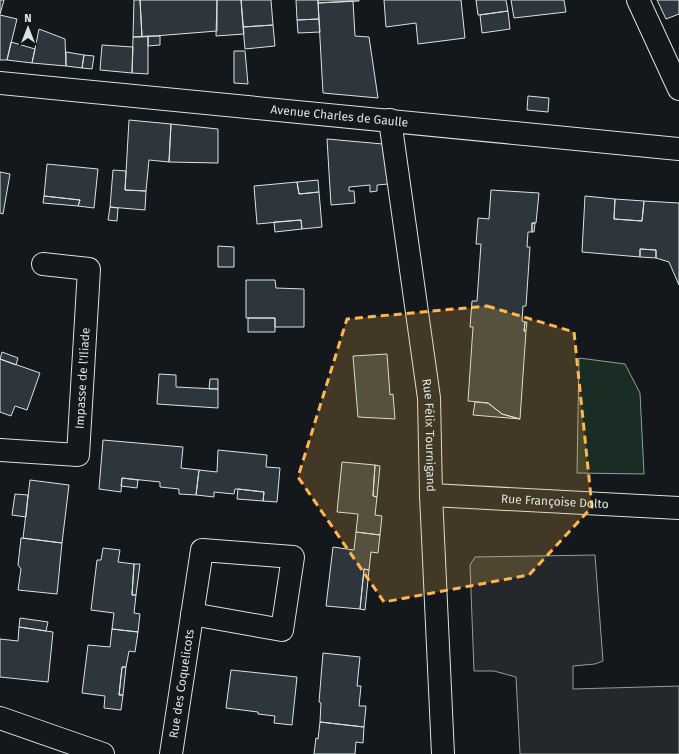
<svg xmlns="http://www.w3.org/2000/svg" width="679" height="754" viewBox="0 0 679 754" font-family="'Fira Sans',sans-serif">
	<style>
		.green { fill: #1a2d24; stroke: #939e99 }
		.parking { fill: #24282b; stroke: #939e99 }
		.building { fill: #2c363c; stroke: #d8e6dc }
		.lines { fill: none; stroke-linecap: round; stroke-linejoin: round }
		.minor-casing { stroke: #d8e6dc; stroke-width: 24 }
		.primary-casing { stroke: #d8e6dc; stroke-width: 24 }
		.minor { stroke: #14181c; stroke-width: 22 }
		.primary { stroke: #14181c; stroke-width: 22 }
		.marked { fill: #ffb74d; fill-opacity: 0.2; stroke: #ffb74d; stroke-width: 3; stroke-dasharray: 8 5; stroke-linejoin: round }
		.labels { text-anchor: middle; dominant-baseline: central; stroke-width: 3; stroke-linejoin: round; paint-order: stroke }
		.street-label { font-size: 12px; fill: #d8e6dc; stroke: #14181c }
	</style>
	<rect width="100%" height="100%" fill="#14181c"/>
	<path class="green" d="M579,358L625,364L640,393L644,474L577,473Z"/>
	<path class="parking" d="M595,555L603,661L595,664L573,666V689L679,686V754H520L516,677L494,671H474L470,565L475,557Z"/>
	<path class="building" d="M0,0H4L0,14Z
		M134,0H140L142,37H133Z
		M140,0H217V31L142,37Z
		M217,0H241L244,34L216,36Z
		M241,0H271L273,25L243,27Z
		M296,0H318L319,19L297,20Z
		M318,0H359V1L318,3Z
		M384,0H461L465,38L418,44L416,23L386,27Z
		M476,0H506L508,11L478,15Z
		M511,0H564L566,12L514,18Z
		M657,0H679V14L666,19Z
		M353,1L355,36L369,37L378,98L323,93L318,3Z
		M508,11L510,29L482,33L480,15Z
		M0,15L17,19L7,60H0Z
		M319,19L320,32L298,33L297,20Z
		M273,25L275,46L245,49L243,27Z
		M39,29L65,39L66,66L32,63Z
		M148,36H160V45L148,46Z
		M148,36V74L132,73L133,37Z
		M11,42L35,49L32,63L7,60Z
		M102,45L133,47L132,73L100,70Z
		M234,51H245L248,84L234,83Z
		M66,52L84,55L82,68L66,66Z
		M84,55L94,56L92,69L82,68Z
		M528,96L549,98L548,112L527,110Z
		M129,120L171,124L169,162L149,160L146,191L125,190Z
		M171,124L218,129V163L169,162Z
		M327,139L383,144L388,184L377,185V191L370,192V185L349,187V191H354L355,203L331,205Z
		M47,164L98,169L94,208L78,206L80,200L44,196Z
		M113,170L126,171L125,190L146,191L145,210L110,207Z
		M0,172L10,174L3,214L0,213Z
		M318,180L319,192L299,194L297,182Z
		M297,182L299,194L319,192L322,227L302,229L301,220L257,224L254,186Z
		M491,190L539,193L536,223H532V232H528L527,247H530L526,306H523L522,321L525,322L524,331H526L520,419L502,414L488,403L468,401L473,327H470L472,301H477L481,244H476L478,218L489,219Z
		M44,196L80,200L78,206L43,203Z
		M585,196L615,199L614,219L642,221L644,201L679,203V285L669,262L656,258V250L640,249V257L582,252Z
		M615,199L644,201L642,221L614,219Z
		M110,207L118,208L117,221L108,220Z
		M301,220L302,229L275,232L274,222Z
		M532,223H535L534,232H532Z
		M218,246L234,247V267H218Z
		M640,249L656,250V258L640,257Z
		M246,280H275L276,288L304,289V327H275V318H246Z
		M248,318H275V332H248Z
		M525,322H527L526,331H524Z
		M2,352L18,358L16,365L0,359Z
		M387,354L390,395L393,394L395,419L358,417L353,356Z
		M0,359L40,373L27,410L15,406L11,416L0,412Z
		M159,374L176,375V387L218,389V408L157,404Z
		M210,379H218V389H209Z
		M475,402L488,403L502,414L520,419L473,415Z
		M103,440L183,447L181,468L199,470L196,495L179,494V489L160,487V482L122,478L121,492L99,489Z
		M218,450L267,455L266,467L280,468L277,502L263,501L264,492L238,489H235L234,494L214,492V497L196,495L199,470L217,472Z
		M342,462L375,465L373,496L377,497L375,515L382,516L380,535L356,532L358,514L337,512Z
		M375,465L380,466L377,497L373,496Z
		M122,478L138,480L137,488L121,486Z
		M30,480L69,485L62,543L23,538Z
		M238,489L264,492L263,501L237,499Z
		M15,494L28,495L26,517L12,515Z
		M356,532L380,535L378,553L371,552L369,570L364,569L360,609L326,606L333,547L354,550Z
		M21,538L62,543L57,594L18,590L21,569L18,565Z
		M103,548L120,550L118,562L134,564L132,595H136L134,613L140,614L138,632L112,629L114,613L91,610L97,560H101Z
		M134,564H140L136,595H132Z
		M364,569L369,570L365,610L360,609Z
		M20,618L48,622L46,631L19,627Z
		M19,627L53,632L48,682L0,677V639L18,641Z
		M112,629L138,632L135,652L129,651L126,667H122L119,695H123L121,710L104,708L105,696L82,693L88,645L110,647Z
		M323,653L360,657L357,686H361L359,706H366L364,727L320,722L321,703L319,702Z
		M122,667H126L123,695H119Z
		M231,670L297,677L292,725L274,723L275,716L258,714V712L226,708Z
		M320,722L364,727L363,743L356,742L355,754H314L316,738L318,739Z"/>
	<g class="lines">
		<g class="minor-casing">
			<g id="minor">
				<path d="M638,0L679,89"/>
				<path id="s1" d="M390,120L429,398L431,495L443,754"/>
				<path id="s2" d="M0,450L78,455L89,269L43,264"/>
				<path id="s3" d="M431,495L679,508"/>
				<path d="M0,718L103,754"/>
				<path id="s4" d="M171,754L202,550L293,557L282,630L192,614"/>
			</g>
		</g>
		<g class="primary-casing">
			<g id="primary">
				<path id="s5" d="M0,83L679,149"/>
			</g>
		</g>
		<use href="#minor" class="minor"/>
		<use href="#primary" class="primary"/>
	</g>
	<path class="marked" d="M487,306L574,332L592,507L529,575L384,602L298,477L347,319Z"/>
	<g class="labels">
		<g class="street-label">
			<text stroke="none"><textPath href="#s5" startOffset="341">Avenue Charles de Gaulle</textPath></text>
			<text stroke="none"><textPath href="#s2" startOffset="155">Impasse de l'Iliade</textPath></text>
			<text stroke="none"><textPath href="#s1" startOffset="318">Rue Félix Tournigand</textPath></text>
			<text stroke="none"><textPath href="#s3" startOffset="124">Rue Françoise Dolto</textPath></text>
			<text stroke="none"><textPath href="#s4" startOffset="71">Rue des Coquelicots</textPath></text>
		</g>
	</g>
	<g transform="translate(28 28)" stroke="#14181c" stroke-width="3" paint-order="stroke">
	<path d="M0-3L7 15L0 10L-7 15Z" fill="#d8e6dc"/>
	<text y="-6" font-size="11" font-weight="bold" text-anchor="middle" fill="#d8e6dc">N</text>
	</g>
</svg>
